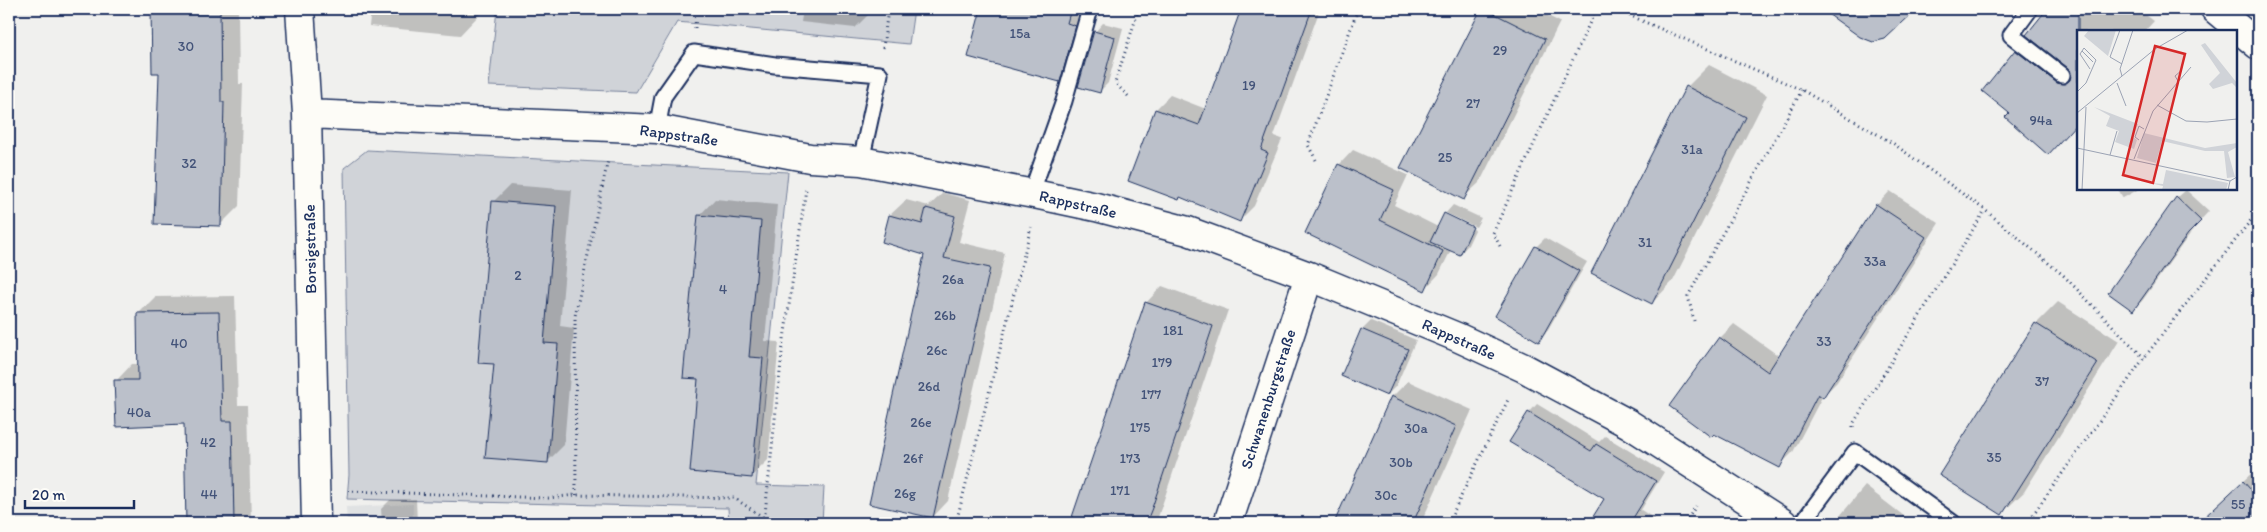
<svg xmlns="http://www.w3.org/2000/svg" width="2267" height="532" viewBox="0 0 2267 532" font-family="Itim,sans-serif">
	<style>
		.built { fill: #e0e2e3 }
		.green { fill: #d0d3d8; stroke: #76819b }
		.shadow { fill: #0003 }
		.building { fill: #bbc0ca; stroke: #1b2f5e }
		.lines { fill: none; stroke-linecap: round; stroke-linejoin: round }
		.service-casing { stroke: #1b2f5e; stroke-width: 19 }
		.minor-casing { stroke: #1b2f5e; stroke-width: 31 }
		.secondary-casing { stroke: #1b2f5e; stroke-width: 31 }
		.path { stroke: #1b2f5e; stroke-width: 3; stroke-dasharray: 1 4; stroke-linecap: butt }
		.service { stroke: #fdfcf7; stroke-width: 15 }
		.minor { stroke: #fdfcf7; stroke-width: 28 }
		.secondary { stroke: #fdfcf7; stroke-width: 28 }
		.labels { text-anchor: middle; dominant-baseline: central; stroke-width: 4; stroke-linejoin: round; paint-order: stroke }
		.number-label { font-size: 14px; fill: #435379 }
		.street-label { font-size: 16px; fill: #1b2f5e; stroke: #fdfcf7 }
		.inset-road { fill: none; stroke: #9ba3b4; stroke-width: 1 }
		.view { fill: #d62828; fill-opacity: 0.15; stroke: #d62828; stroke-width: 2.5 }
		.inset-edge { fill: none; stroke: #1b2f5e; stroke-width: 2.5 }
	</style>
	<rect width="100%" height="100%" fill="#f0f0ee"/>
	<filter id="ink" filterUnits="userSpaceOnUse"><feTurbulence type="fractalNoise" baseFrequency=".02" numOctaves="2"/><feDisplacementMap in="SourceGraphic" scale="10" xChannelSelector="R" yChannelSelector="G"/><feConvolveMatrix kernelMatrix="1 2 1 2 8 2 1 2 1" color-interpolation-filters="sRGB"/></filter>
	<g filter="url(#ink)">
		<path class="built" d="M413,504V523H347L346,507Z"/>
		<path class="green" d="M497,9H914L909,44L677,22L636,92L489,86Z
			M367,150L788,172L756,485L824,487L822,523H729L728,508L347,499L349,475L344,168Z"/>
		<path class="shadow" d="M152,9H238L239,84H243L239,206L220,225L160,72H153Z
			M371,9H482L481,13L460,35L369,26Z
			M613,9H637L635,11Z
			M803,9H874L855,28L801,22Z
			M983,9H1095L1081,59L1059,81L970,56Z
			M1243,9H1320L1274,136L1282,139L1254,206L1240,220L1181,196L1179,199L1130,180L1156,109L1170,95L1206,109Z
			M1482,9H1534L1560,22L1480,182L1463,198L1402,167Z
			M1823,9H1914L1895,28L1861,36Z
			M2048,9H2138L2154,21L2145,31H2078V122L2048,154L2010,113L2016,51L2030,36L2028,35Z
			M1103,23L1123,28L1108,83L1099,92L1095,32Z
			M1709,65L1767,95L1673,281L1652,303L1687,87Z
			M1353,150L1408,175L1394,205L1438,227L1445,214L1453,205L1481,218L1476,227L1446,213V216L1475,230L1468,245L1460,254L1451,250L1439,274L1425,289L1339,165Z
			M510,185L572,190L560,326L574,328L564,445L547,462L495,363L494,201Z
			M2118,189H2139L2123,198Z
			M2186,190L2209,211L2197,224L2142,301L2133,309L2110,292L2177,198Z
			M1890,191L1939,223L1837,382L1822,397L1793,452L1779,466L1720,338L1734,324L1779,356L1877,205Z
			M943,193L970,200L959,242L1005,253L948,501L933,517L926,254L890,215L906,200L929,206Z
			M715,199L777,205L765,341L779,342L768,460L752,476L699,216Z
			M1545,238L1587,262L1547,331L1539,340L1536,247Z
			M1162,286L1228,310L1156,523H1071L1146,303Z
			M235,296L238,405H248L251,523H187L185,423L116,381L132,364H139L138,314L155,297Z
			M2058,302L2119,341L2024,492L2002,513L1940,474L2036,324Z
			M1371,321L1416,340L1396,386L1387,395L1362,330Z
			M1408,381L1472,410L1421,523H1335L1392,397Z
			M1537,404L1599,442L1605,436L1664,472L1641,510L1658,521L1657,523H1591L1606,499L1529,413Z
			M2258,467V523H2199Z
			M1865,486L1913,523H1847L1839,517Z
			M416,499L417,523H382L381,509L390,500Z"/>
		<path class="building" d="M151,9H220L221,102H224L221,226L154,224L159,73H152Z
			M981,9H1071L1067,23L1076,26L1060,82L968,57Z
			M1241,9H1312L1261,150L1268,153L1240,222L1180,197L1179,200L1128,181L1155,109L1199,125Z
			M1481,9H1485L1545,39L1464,200L1400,168Z
			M1821,9H1917L1885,39L1873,42L1860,37Z
			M2047,9H2078V122L2048,155L2005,117L2009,113L1982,91L2015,50L2057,83L2065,84L2070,80L2071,72L2068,68L2026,35Z
			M1094,31L1115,37L1100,93L1078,87Z
			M1686,86L1746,117L1652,304L1591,273Z
			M1338,164L1394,190L1380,220L1443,251L1425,291L1305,233Z
			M2176,197L2201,221L2188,234L2133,311L2108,293Z
			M492,201L556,206L544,343L558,344L548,463L485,458L494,364L478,363Z
			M1876,204L1926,237L1823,398L1818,394L1780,468L1714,434L1711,437L1669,406L1719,337L1768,372Z
			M926,208L955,216L944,258L990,268L933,518L869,504L924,255L882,242L889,215L922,224Z
			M1444,213L1473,227L1460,255L1430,242Z
			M698,215L761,221L749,357L763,358L752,478L690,472L698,379L683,378Z
			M1535,246L1579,271L1539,342L1495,316Z
			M1145,302L1213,326L1152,508L1146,523H1070Z
			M219,312L222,421H232L234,523H186L184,424L116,427L114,380H138L137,313Z
			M2035,323L2098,363L2002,515L1939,475Z
			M1361,329L1408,349L1387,396L1341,376Z
			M1391,396L1456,426L1413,523H1334Z
			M1528,412L1591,451L1596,444L1656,481L1630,523H1589L1604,499L1509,442Z
			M2243,481L2258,498V523H2198Z"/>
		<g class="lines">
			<g class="service-casing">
				<path id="service" d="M2030,9L2011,35L2062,75
					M657,129L663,97L694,53L775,65L880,74L861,161
					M1031,194L1064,101L1090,9
					M1802,523L1855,452L1953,523"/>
			</g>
			<g class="minor-casing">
				<path id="minor" d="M300,9L307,114L316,523
					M307,114L657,129L810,158L861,161L1039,195L1096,207L1188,231L1309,276L1457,337L1524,368L1629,424L1783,523
					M1228,523L1309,276"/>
			</g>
			<g class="secondary-casing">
				<path id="secondary" d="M2215,9L2258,45"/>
			</g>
			<path class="path" d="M1615,9L1802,90L1894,144L1985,210L2064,276L2144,358
				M695,28L696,9
				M883,48L888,9
				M1128,96L1115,83L1139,9
				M1316,160L1308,145L1358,9
				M1500,246L1493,233L1596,9
				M1694,321L1688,296L1802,90
				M1853,427V424L1985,210
				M348,491L548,498L576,495L734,498L772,523
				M576,495L575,316L608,160
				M764,523L782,353L806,189
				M956,523L1031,227
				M1448,523L1509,398
				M1685,523L1696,506
				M2027,523L2144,358L2258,211"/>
			<use href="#service" class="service"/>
			<use href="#minor" class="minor"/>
			<use href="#secondary" class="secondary"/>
		</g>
	</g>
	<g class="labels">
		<g class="number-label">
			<text x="1020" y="33">15a</text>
			<text x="186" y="46">30</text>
			<text x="1500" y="50">29</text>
			<text x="1249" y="85">19</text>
			<text x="1473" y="103">27</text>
			<text x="2041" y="120">94a</text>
			<text x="1692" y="149">31a</text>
			<text x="1445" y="157">25</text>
			<text x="189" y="163">32</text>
			<text x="1645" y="242">31</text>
			<text x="1875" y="261">33a</text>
			<text x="518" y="275">2</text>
			<text x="953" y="279">26a</text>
			<text x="723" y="289">4</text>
			<text x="945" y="315">26b</text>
			<text x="1173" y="330">181</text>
			<text x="1824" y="341">33</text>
			<text x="179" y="343">40</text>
			<text x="937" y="350">26c</text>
			<text x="1162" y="362">179</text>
			<text x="2042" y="381">37</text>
			<text x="929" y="386">26d</text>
			<text x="1151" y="394">177</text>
			<text x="139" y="412">40a</text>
			<text x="921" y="422">26e</text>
			<text x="1140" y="427">175</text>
			<text x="1416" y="428">30a</text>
			<text x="208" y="442">42</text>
			<text x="1994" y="457">35</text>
			<text x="913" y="458">26f</text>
			<text x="1130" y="458">173</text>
			<text x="1401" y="462">30b</text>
			<text x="1120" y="490">171</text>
			<text x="905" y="493">26g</text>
			<text x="209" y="494">44</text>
			<text x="1386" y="495">30c</text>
			<text x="2238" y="504">55</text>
		</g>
		<g class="street-label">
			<text transform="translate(679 135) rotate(8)">Rappstraße</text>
			<text transform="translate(1078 204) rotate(13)">Rappstraße</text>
			<text transform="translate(310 249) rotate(-91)">Borsigstraße</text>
			<text transform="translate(1459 339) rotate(24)">Rappstraße</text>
			<text transform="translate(1268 399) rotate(-72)">Schwanenburgstraße</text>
		</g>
	</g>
	<g transform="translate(2077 30)">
		<rect width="160" height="160" fill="#f0f0ee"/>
		<path d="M12,0H39L31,26L7,6ZM128,13L160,53V58L155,53L136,59L132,54L143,43L124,15ZM17,77L61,94L56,107L60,110L57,119L38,112L42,101L29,96L33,86ZM67,103L128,118L160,113V117L151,122L158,147L150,148L147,121H128L85,111L79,133L60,128ZM89,140L151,153L149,160H85L86,156L73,153L86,154Z" fill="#d0d3d8"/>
		<path class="inset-road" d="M43,0L33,27L45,34M5,21L16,32M45,46L43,39L56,0M101,51L98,46L105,40M40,53L49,76M0,62L9,53L19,30L7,18L3,24L13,39M80,75L109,91L130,92L160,89M0,83L78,19L111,0M62,110L58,107L62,96L67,99M0,118L153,151M33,125L40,101M57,129L76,81L114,37M5,160L9,77M151,160L153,151L160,147"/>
		<path class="view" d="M78,16L108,24L76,153L46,145Z"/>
		<rect width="160" height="160" class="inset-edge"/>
	</g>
	<rect width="2267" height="532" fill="none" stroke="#fdfcf7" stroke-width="30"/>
	<rect x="15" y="15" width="2237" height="502" fill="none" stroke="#1b2f5e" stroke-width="2" filter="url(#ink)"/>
	<path d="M25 500v8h109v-8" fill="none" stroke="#1b2f5e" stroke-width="2.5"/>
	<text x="32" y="500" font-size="15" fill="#1b2f5e" stroke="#fdfcf7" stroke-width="4" paint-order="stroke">20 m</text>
</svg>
